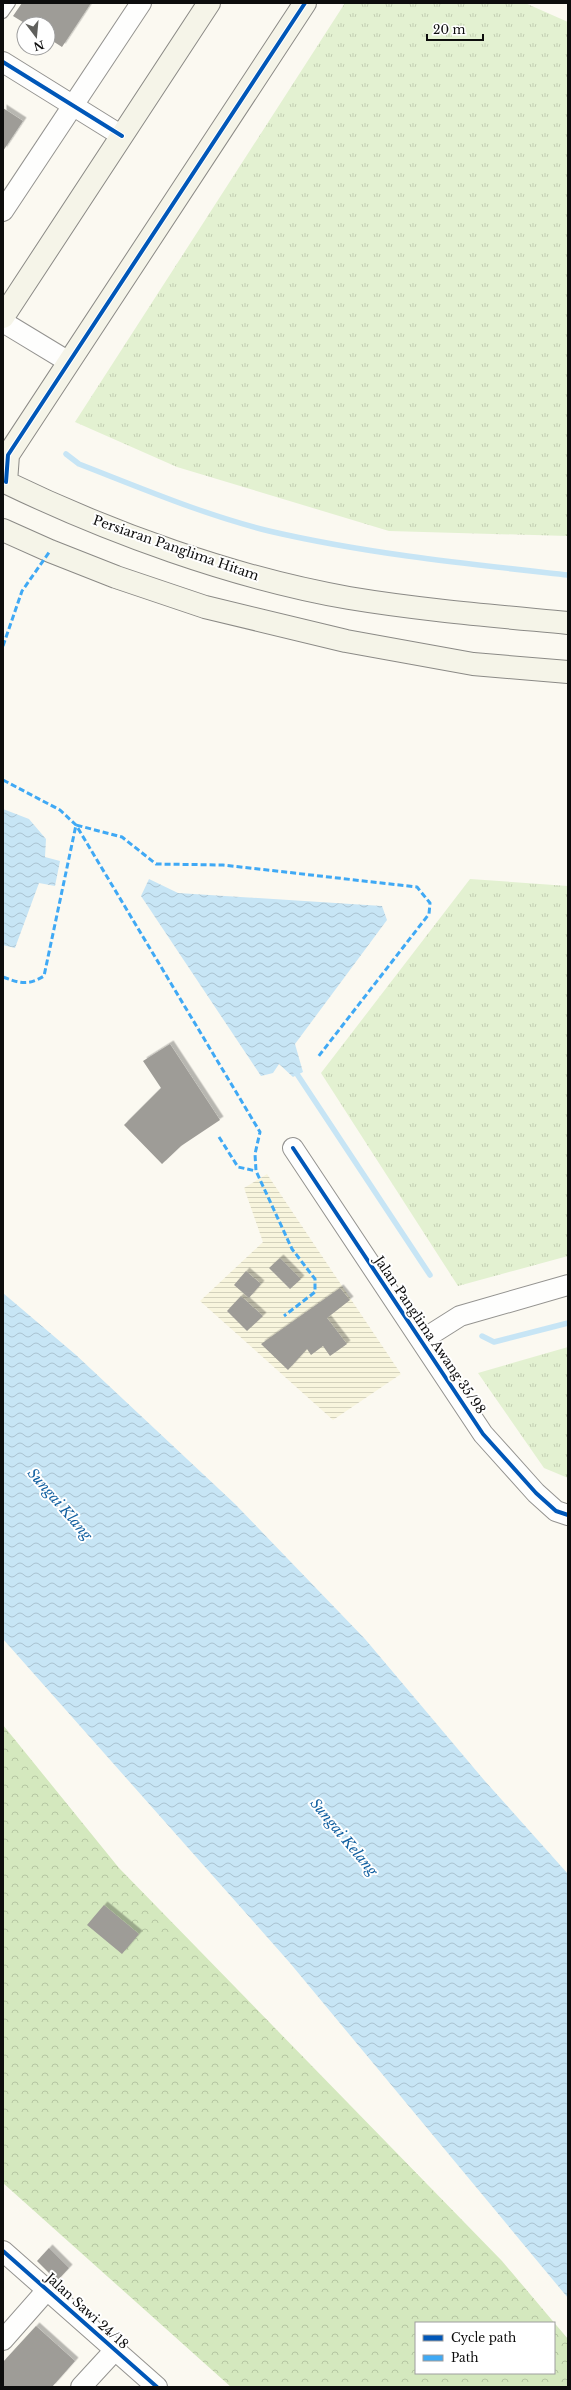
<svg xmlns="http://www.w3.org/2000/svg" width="571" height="2390" viewBox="0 0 571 2390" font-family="'Libre Baskerville',serif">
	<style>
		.farmland { fill: url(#farmland-rules) }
		.grass { fill: url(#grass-tufts) }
		.forest { fill: url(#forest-crowns); fill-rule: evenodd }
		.water { fill: url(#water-waves) }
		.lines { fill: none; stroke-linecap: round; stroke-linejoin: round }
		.stream { stroke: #c7e5f5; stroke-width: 5.5 }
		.building { fill: #9e9c97; filter: url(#shadow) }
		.lane-casing { stroke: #949390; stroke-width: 12 }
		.street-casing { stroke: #949390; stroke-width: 22 }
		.secondary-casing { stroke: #8b8a86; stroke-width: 24 }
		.lane { stroke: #fefefd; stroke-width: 10 }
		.street { stroke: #fefefd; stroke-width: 20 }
		.secondary { stroke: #f5f4e8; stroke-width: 22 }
		.quiet { stroke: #3fa9f5; stroke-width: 3; stroke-dasharray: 6 3; stroke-linecap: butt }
		.cycleway-casing { stroke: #fff; stroke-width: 6 }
		.cycleway { stroke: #0057b8; stroke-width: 4 }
		.labels { text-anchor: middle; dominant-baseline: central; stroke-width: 4; stroke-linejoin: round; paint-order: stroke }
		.street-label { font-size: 13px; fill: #0d0d0d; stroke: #fff }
		.water-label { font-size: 14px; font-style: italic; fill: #1461a1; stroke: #fff }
	</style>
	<defs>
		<pattern id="farmland-rules" width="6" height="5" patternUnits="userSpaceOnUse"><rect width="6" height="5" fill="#f8f5dd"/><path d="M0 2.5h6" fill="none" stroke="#d3d1bc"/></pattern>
		<pattern id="grass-tufts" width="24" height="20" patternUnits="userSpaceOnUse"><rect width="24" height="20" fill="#e3f1d1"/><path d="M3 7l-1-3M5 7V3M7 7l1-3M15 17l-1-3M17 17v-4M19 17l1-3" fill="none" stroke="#c2cdb2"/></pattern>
		<pattern id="forest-crowns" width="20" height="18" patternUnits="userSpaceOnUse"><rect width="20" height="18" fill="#d4e8be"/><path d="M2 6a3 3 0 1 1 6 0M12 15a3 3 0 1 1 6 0" fill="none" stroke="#b5c6a2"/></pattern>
		<pattern id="water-waves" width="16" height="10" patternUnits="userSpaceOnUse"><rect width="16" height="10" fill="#c7e5f5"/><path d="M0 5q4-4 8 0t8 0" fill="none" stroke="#aac3d1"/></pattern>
		<filter id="shadow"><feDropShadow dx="3.5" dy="-3.5" stdDeviation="0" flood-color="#0004"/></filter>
	</defs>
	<rect width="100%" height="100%" fill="#fbf9f1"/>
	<path class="farmland" d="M267,1174L401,1374L333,1420L200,1301L263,1242L244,1188Z"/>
	<path class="grass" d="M345,3H525L568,22V536L389,531L177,467L75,422Z
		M470,879L568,886V1256L458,1286L321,1073Z
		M568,1347V1478L544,1468L478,1373Z"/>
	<path class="forest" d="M3,1725L119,1868L502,2261L568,2339V2387H231L3,2183ZM416,2323H554V2373H416Z"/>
	<path class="water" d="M3,809L29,819L46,839L45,857L60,861L55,886L39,883L15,948L3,945Z
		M149,879L178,893L382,906L387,920L295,1044L303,1072L293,1077L279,1064L273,1073L261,1076L141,896Z
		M3,1293L76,1355L235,1504L365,1639L484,1780L568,1874V2298L290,1963L3,1639Z"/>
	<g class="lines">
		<path class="stream" d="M66,454L79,464C141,488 204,515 269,531C368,554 468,564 568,575
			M293,1068L430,1275
			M482,1336L494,1342L568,1323"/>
	</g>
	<path class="building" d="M22,3H91L62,47L48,38V24H26L13,16Z
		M3,108L23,121L3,151Z
		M170,1044L220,1120L181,1146L162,1164L124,1125L161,1088L143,1061Z
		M280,1258L301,1279L290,1289L269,1268Z
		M246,1271L261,1284L249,1298L234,1285Z
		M340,1288L350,1300L327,1318L347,1344L330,1356L323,1346L311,1355L307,1349L288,1370L261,1344Z
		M241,1296L263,1316L247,1331L227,1311Z
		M104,1905L139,1934L122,1954L87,1925Z
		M49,2248L69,2268L57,2281L37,2261Z
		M36,2326L75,2361L52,2387H3V2362Z"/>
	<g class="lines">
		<g class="lane-casing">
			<path id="lane" d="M3,13L10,3"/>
		</g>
		<g class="street-casing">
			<path id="street" d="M3,62L122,136
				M3,211L141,3
				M3,322L69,362
				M293,1148L483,1434L536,1493L556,1511L568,1515
				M422,1340L460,1316L568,1285
				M3,2251L157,2387
				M3,2340L47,2290
				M81,2387L115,2350"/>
		</g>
		<g class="secondary-casing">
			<path id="secondary" d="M3,317L209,3
				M3,481C108,532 234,578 349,598C421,610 495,616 568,623
				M6,482L8,455L305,3
				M3,530L50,551L116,577L205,607L346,641L473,664L568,672"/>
		</g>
		<use href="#lane" class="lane"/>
		<use href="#street" class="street"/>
		<use href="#secondary" class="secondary"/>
		<path class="quiet" d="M3,646L22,591L50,551
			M3,780L60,810L76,825L260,1132L255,1154L256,1171L292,1249L315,1279V1292L284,1316
			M3,977C19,983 28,986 44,976L76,825L122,837L156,864L223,865L417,887L430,903L429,914L318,1057
			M219,1137L238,1167L256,1171"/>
		<g class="cycleway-casing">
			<path id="cycleway" d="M3,62L122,136
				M6,482L8,455L305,3
				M293,1148L483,1434L536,1493L556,1511L568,1515
				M3,2251L157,2387"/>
		</g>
		<use href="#cycleway" class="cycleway"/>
	</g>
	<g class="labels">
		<g class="street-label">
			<text transform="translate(176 548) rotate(19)">Persiaran Panglima Hitam</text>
			<text transform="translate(430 1335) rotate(56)">Jalan Panglima Awang 35/98</text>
			<text transform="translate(87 2311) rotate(42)">Jalan Sawi 24/18</text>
		</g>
		<g class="water-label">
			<text transform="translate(60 1504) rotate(49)">Sungai Klang</text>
			<text transform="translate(344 1837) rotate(50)">Sungai Kelang</text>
		</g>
	</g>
	<rect width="571" height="2390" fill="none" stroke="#0d0d0d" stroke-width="8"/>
	<rect x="415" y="2322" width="140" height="52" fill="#ffffff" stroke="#9e9e9e"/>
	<rect x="423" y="2335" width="20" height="6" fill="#0057b8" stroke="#9e9e9e"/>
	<text x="451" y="2342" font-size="12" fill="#0d0d0d">Cycle path</text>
	<rect x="423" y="2355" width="20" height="6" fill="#3fa9f5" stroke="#9e9e9e"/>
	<text x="451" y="2362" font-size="12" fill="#0d0d0d">Path</text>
	<g transform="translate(36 36) rotate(164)"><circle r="19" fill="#ffffff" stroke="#9e9e9e"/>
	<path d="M0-3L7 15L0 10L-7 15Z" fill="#60605d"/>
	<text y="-6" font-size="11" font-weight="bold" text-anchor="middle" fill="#0d0d0d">N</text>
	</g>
	<path d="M427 34v6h56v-6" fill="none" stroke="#0d0d0d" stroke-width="2"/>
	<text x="433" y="34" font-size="12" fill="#0d0d0d" stroke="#ffffff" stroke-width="3" paint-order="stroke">20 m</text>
</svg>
